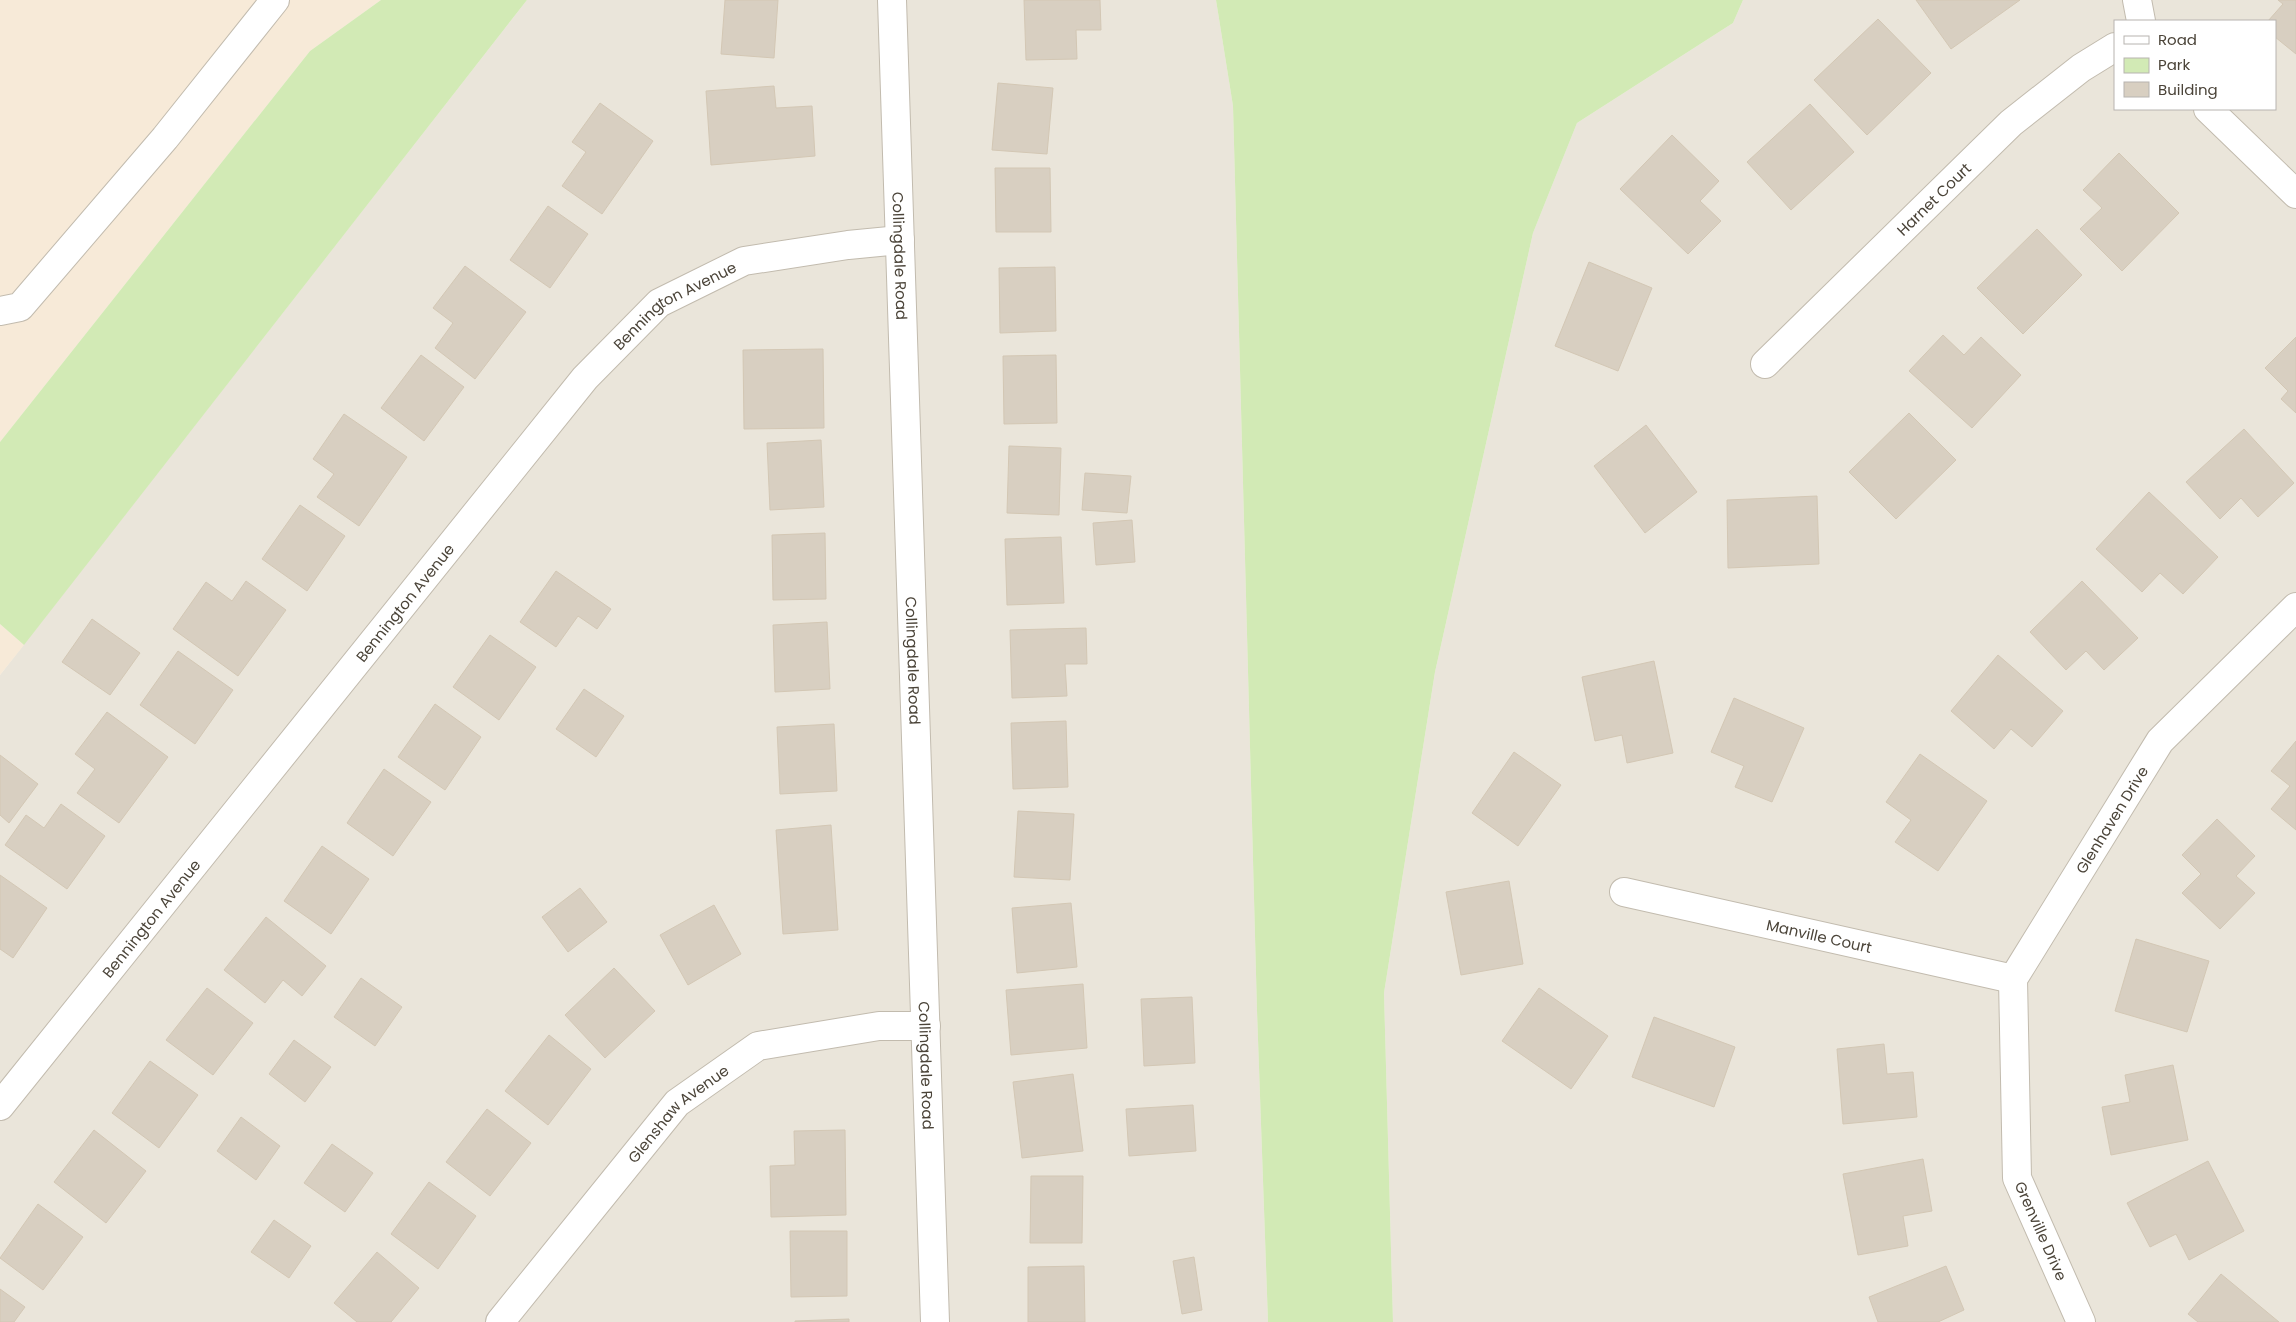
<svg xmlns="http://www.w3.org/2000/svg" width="2296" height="1322" viewBox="0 0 2296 1322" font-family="Poppins,sans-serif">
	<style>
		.residential { fill: #eae5da; fill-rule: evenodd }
		.commercial { fill: #f7ead8 }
		.green { fill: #d2eab5 }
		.building { fill: #d8cfc1; stroke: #d3c7b4 }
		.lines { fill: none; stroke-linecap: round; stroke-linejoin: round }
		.minor-casing { stroke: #c2bbae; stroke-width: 30 }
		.minor { stroke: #fff; stroke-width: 28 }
		.labels { text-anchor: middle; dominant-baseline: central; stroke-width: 5; stroke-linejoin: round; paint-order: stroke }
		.street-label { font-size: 15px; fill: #4b4439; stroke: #fff }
	</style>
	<rect width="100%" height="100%" fill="#f6f3ec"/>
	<path class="residential" d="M527,0H1216L1233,106L1257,1011L1268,1322H0V675Z
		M1743,0H2296V1322H1393L1384,993L1435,672L1533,233L1577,123L1733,23ZM2115,21H2275V109H2115Z"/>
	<path class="commercial" d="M0,0H381L310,51L0,442Z
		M0,624L24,645L0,675Z"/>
	<path class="green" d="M381,0H527L24,645L0,624V442L310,51Z
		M1216,0H1743L1733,23L1577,123L1533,233L1435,672L1384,993L1393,1322H1268L1257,1011L1233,106Z"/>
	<path class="building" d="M725,0H778L774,58L721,54Z
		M1024,0H1100L1101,30H1076L1077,59L1026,60Z
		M1916,0H2020L1951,49Z
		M2278,0H2296V54L2275,37V21H2268L2283,4Z
		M1878,19L1931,73L1867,135L1814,80Z
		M998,83L1053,88L1047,154L992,150Z
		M774,86L776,108L812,106L815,156L711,165L706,91Z
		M600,103L653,141L602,214L562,186L586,152L572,142Z
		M1810,104L1854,152L1791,210L1747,162Z
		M1672,135L1719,181L1700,201L1721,221L1688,254L1620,189Z
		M2119,153L2179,213L2122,271L2080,229L2102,208L2083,190Z
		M995,168H1050L1051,232H996Z
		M548,206L588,234L550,288L510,260Z
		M2037,229L2082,275L2023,334L1977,288Z
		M1589,262L1652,288L1618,371L1555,346Z
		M465,266L526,312L475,379L435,348L453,323L433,308Z
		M1055,267L1056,331L1000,333L999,268Z
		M1943,335L1964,355L1981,337L2021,375L1972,428L1909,371Z
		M2296,337V413L2281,399L2288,391L2265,368Z
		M823,349L824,428L744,429L743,350Z
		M421,355L464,387L424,441L381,408Z
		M1056,355L1057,423L1004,424L1003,356Z
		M1909,413L1956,460L1896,519L1849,472Z
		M344,414L407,457L359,526L317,497L334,474L313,459Z
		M1646,425L1697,492L1645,533L1594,466Z
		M2244,429L2294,483L2258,517L2241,498L2220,519L2186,482Z
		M821,440L824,507L770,510L767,443Z
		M1009,446L1061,448L1059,515L1007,513Z
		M1085,473L1131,476L1127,513L1082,510Z
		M2149,492L2218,557L2183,594L2160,573L2142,592L2096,549Z
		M1817,496L1819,564L1728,568L1727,500Z
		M300,505L345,536L307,591L262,559Z
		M1132,520L1135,562L1096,565L1093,523Z
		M825,533L826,599L773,600L772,535Z
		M1061,537L1064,603L1007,605L1005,539Z
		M556,571L611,609L597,629L578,616L556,647L520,622Z
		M246,581L286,610L238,676L173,629L206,582L232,601Z
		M2082,581L2138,638L2104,670L2086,651L2066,670L2030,632Z
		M92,619L140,653L110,695L62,662Z
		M827,622L830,689L775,692L773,625Z
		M1086,628L1087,664H1065L1067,696L1012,698L1010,630Z
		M490,635L536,667L499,720L453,687Z
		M178,651L233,690L195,744L140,705Z
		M1998,655L2063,711L2032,747L2011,729L1994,749L1951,711Z
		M1654,661L1673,753L1627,763L1622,735L1595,741L1582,677Z
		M584,689L624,716L596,757L556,729Z
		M1734,698L1804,728L1772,802L1735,787L1744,766L1711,752Z
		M435,704L481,737L445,790L398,757Z
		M107,712L168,757L119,823L77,793L95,769L75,754Z
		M1066,721L1068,787L1013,789L1011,723Z
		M834,724L837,791L780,794L777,727Z
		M2296,741V830L2271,809L2290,786L2271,771Z
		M1514,752L1561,785L1518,846L1472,813Z
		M1920,754L1987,801L1938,871L1895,842L1911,820L1886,802Z
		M0,755L38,784L9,823L0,815Z
		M384,769L431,802L393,856L347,823Z
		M61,804L105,836L67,889L5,845L26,815L44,828Z
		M1018,811L1074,814L1070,880L1014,877Z
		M2217,819L2255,856L2236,876L2255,893L2220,929L2182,893L2201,874L2182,855Z
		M831,825L838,930L783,934L776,830Z
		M322,846L369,879L331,934L284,901Z
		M0,875L47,908L13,958L0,949Z
		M1509,881L1523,964L1461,975L1446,892Z
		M580,888L607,922L568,952L542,917Z
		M1071,903L1077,967L1017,973L1012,908Z
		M714,905L741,954L688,985L660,935Z
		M266,917L326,966L302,996L283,980L265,1003L224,970Z
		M2136,939L2209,961L2187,1032L2115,1011Z
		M614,968L655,1011L605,1058L565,1015Z
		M361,978L402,1007L375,1046L334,1017Z
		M1083,984L1087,1048L1011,1055L1006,990Z
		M207,988L253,1023L213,1075L166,1040Z
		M1539,988L1608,1036L1571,1089L1502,1041Z
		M1192,997L1195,1063L1144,1066L1141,999Z
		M1654,1017L1735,1047L1714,1107L1632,1077Z
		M549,1035L591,1069L548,1125L505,1091Z
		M294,1040L331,1067L305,1102L269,1074Z
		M1884,1044L1887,1074L1913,1072L1917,1117L1843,1124L1837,1049Z
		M150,1061L198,1095L159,1148L112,1113Z
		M2173,1065L2188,1140L2111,1155L2102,1107L2130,1102L2125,1075Z
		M1073,1074L1083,1151L1022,1158L1013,1082Z
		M1193,1105L1196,1151L1129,1156L1126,1109Z
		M487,1109L531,1143L490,1196L446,1162Z
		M241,1117L280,1146L256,1180L217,1151Z
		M94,1130L146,1171L106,1223L54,1182Z
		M845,1130L846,1215L771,1217L770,1166L795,1165L794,1131Z
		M332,1144L373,1173L345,1212L304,1183Z
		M1923,1159L1932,1211L1903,1216L1908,1246L1858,1255L1843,1174Z
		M2208,1161L2244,1231L2189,1260L2176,1234L2150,1247L2127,1203Z
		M1031,1176H1083L1082,1243H1030Z
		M429,1182L476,1216L438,1269L391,1234Z
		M38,1204L83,1237L43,1290L0,1258Z
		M274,1220L311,1246L289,1278L251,1252Z
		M790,1231H847V1296L791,1297Z
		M377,1252L419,1288L391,1322H357L334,1303Z
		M1194,1257L1202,1310L1182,1314L1173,1261Z
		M1084,1266L1085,1322H1028V1267Z
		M1946,1266L1964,1310L1938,1322H1878L1869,1297Z
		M2221,1274L2279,1322H2198L2188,1314Z
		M0,1289L25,1307L14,1322H0Z
		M849,1319V1322H795V1321Z"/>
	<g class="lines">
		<g class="minor-casing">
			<g id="minor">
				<path id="s1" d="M892,0L935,1322"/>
				<path d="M2137,0L2141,21"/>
				<path d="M2208,109L2296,194"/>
				<path d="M0,311L20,307L165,138L275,0"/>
				<path id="s2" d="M1765,364L2011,123L2081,68L2115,47"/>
				<path id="s3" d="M1624,892L2013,979"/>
				<path id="s4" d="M0,1106L585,378L659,303L744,261L848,245L900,240"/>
				<path id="s5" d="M500,1322L677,1103L758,1046L879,1026H926"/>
				<path id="s6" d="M2081,1322L2017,1178L2013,979L2160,741L2296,607"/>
			</g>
		</g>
		<use href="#minor" class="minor"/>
	</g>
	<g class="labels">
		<g class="street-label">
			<text stroke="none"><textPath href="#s2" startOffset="236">Harnet Court</textPath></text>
			<text stroke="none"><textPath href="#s1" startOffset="256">Collingdale Road</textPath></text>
			<text stroke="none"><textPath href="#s4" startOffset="1051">Bennington Avenue</textPath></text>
			<text stroke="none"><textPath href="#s4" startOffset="646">Bennington Avenue</textPath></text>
			<text stroke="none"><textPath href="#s1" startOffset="661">Collingdale Road</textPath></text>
			<text stroke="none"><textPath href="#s6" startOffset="544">Glenhaven Drive</textPath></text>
			<text stroke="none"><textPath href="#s4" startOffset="241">Bennington Avenue</textPath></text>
			<text stroke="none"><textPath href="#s3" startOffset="200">Manville Court</textPath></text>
			<text stroke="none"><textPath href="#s1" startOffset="1066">Collingdale Road</textPath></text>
			<text stroke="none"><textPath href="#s5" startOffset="275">Glenshaw Avenue</textPath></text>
			<text transform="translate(2041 1231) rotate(66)">Grenville Drive</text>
		</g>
	</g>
	<rect x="2114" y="20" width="162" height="90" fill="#ffffff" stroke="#b7b4b0"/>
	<rect x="2124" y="36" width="25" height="8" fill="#ffffff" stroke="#b7b4b0"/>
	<text x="2158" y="45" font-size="15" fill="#4b4439">Road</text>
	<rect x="2124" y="58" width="25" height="15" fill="#d2eab5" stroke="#b7b4b0"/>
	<text x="2158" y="70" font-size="15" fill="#4b4439">Park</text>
	<rect x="2124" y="82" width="25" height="15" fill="#d8cfc1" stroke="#b7b4b0"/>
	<text x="2158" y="95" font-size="15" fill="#4b4439">Building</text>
</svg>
